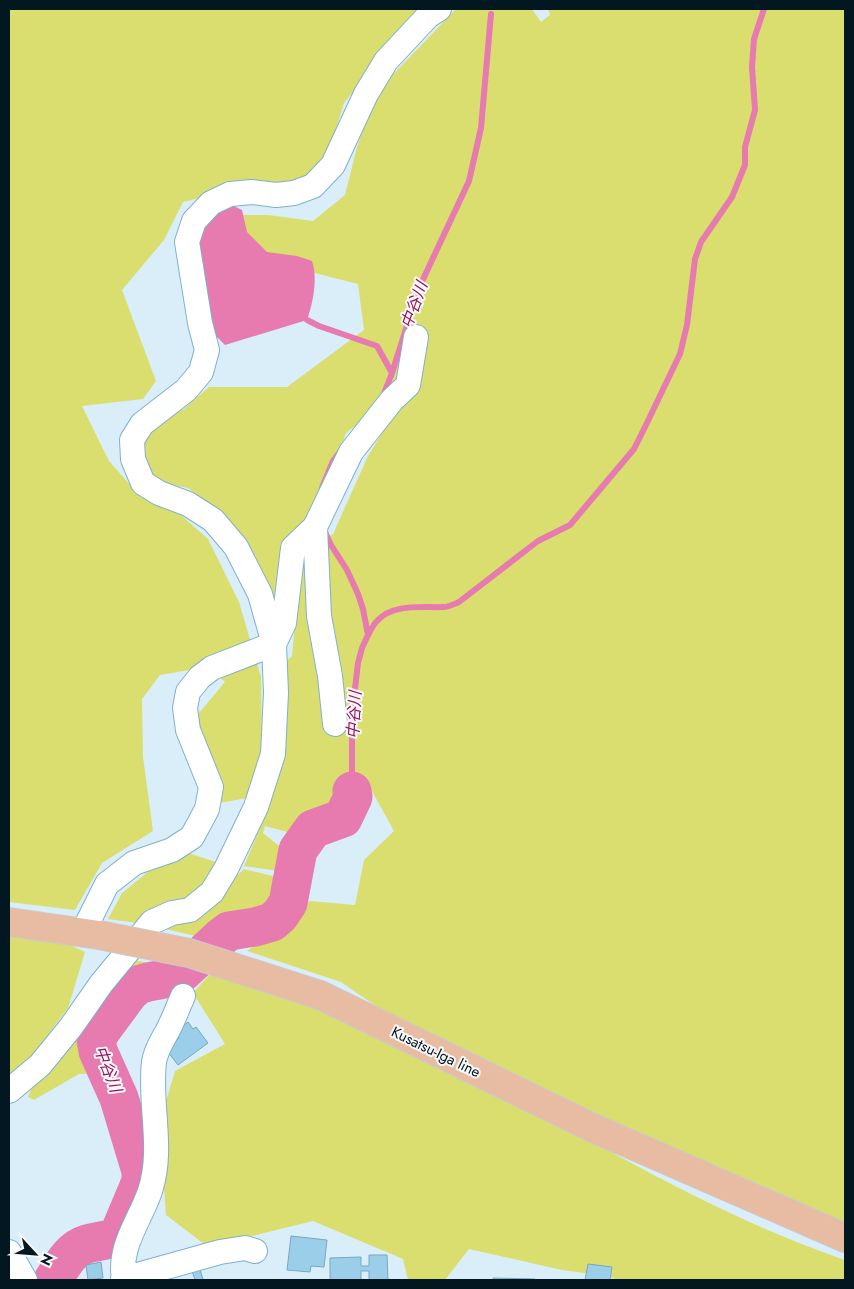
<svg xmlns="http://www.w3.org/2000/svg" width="854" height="1289" viewBox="0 0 854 1289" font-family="Jost,'Noto Sans JP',sans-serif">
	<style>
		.green { fill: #d9de6e }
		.water { fill: #e77aae }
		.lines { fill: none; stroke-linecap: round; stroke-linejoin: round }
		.stream { stroke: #e77aae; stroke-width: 6 }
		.river { stroke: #e77aae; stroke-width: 39 }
		.building { fill: #9bcee9; stroke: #77a8c2 }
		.minor-casing { stroke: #7fb1cb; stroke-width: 26 }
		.major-casing { stroke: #c8ccce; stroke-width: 30 }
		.minor { stroke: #fff; stroke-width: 24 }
		.major { stroke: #e8bca2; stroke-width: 28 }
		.major-bridge-casing { stroke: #c8ccce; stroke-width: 30; stroke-linecap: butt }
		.major-bridge { stroke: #e8bca2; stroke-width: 28 }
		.labels { text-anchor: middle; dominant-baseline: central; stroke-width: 4; stroke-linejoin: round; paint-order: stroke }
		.street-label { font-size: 15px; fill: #031720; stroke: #f8f8f8 }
		.water-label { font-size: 16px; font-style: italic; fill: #971161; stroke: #f8f8f8 }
	</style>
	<rect width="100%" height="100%" fill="#daeef9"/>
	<path class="green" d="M9,9H425L412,19L344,103L327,158L298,186L264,182L183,202L164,240L122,290L156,381L143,399L82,406L109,461L140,496L175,510L208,539L239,602L261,677L262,753L247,798L214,804L194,719L225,682L207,667L160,675L142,699L143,757L153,831L102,863L75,910L9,902Z
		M456,9H532L541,22L550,15L548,9H845V1223L833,1220L545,1115C642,1170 740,1224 845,1260V1280H618L607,1276L562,1270L469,1249L445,1280H408L403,1259L313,1221L208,1247L166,1215L159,1125L175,1071L225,1044L193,993L210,974L386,1013L341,982L247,951L282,926L310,901L355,905L364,860L394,831L368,784L338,819L325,813L306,837L265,826L263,833L293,857L285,872L244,866L263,821L282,751L281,666L292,656L299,580L309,539L340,724L335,631L319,595L321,542L333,534L368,456L417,377L346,433L320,506L274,623L246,542L222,512L188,488L159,482L141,468L144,441L161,418L184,409L209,387H287L364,330L358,284L251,257L236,215H268L313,221L345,195L357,147L377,91Z
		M188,853L216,862L214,879L196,896L144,924L108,919L122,893L160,862Z
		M244,869L281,878L273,895L253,920L233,925L204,938L157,927L204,908Z
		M9,913L38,930L85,952L68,1008L19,1073L9,1082Z
		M129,959L170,967L123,1011L102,1041L100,1073L79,1074L34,1100L28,1097L36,1078L65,1044L81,1034L100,1000Z"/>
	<path class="water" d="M230,204L242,210L247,232L267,252L297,256L312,261C318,278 313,303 307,320L225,345L210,330L195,241L198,224Z"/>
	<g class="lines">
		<path class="stream" d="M307,320L319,326L377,346L392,373
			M383,396L392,373L419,288L469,181L481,128L491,14
			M322,488L333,461L339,453
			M324,530L331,545L347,570L358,594L363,609L368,635L362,648L358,663L352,714V791
			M368,635C371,630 373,625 377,621C393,603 422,608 444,607C449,607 454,604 459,602L538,541L570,525L634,449L646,425L680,354L687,325L695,259L701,242L732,197L745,165V147L755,110L752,67L754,39L764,9"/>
		<path class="river" d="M53,1280C62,1266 70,1249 87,1244C98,1241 108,1241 118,1236L137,1191L141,1181V1171L119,1098L98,1051L96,1040L101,1031L129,993L138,985L148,982L175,977L183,972L220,938L229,931L255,927L272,922L280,915L288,903L298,850L313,829L343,818L353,797L352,791"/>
	</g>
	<path class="building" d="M188,1022L193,1029L196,1027L208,1043L178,1065L165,1048L179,1038L175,1032Z
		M291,1236L327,1240L324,1267L311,1266L310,1272L287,1270Z
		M369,1255H387L388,1280H369V1271H361V1280H330V1258L361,1257V1266H369Z
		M101,1262L103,1278L88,1280L86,1265Z
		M588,1264L612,1267L610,1280H585Z
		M200,1269L203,1280H195L192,1271Z
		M493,1278L535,1279V1280H493Z"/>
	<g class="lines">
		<g class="minor-casing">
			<path id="minor" d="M315,527L319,616L330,676L335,724
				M83,932L107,884L134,863L172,850L192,837L207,809L211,787L188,730L185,708L188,692L200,677L212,668L274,644L284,623L293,548L315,527L351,452L392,400L408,385L416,337
				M9,1091L40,1065L71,1027L101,984L152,922L172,913L190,910L212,892L226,869L256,807L273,754L276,693L274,644L260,594L236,547L213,520L188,504L159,493L143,483L133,459L132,440L142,424L186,390L201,372L207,350L200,323L187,242L194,221L211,203L230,194L252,192L276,195L294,193L313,186L333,165L366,94L386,61L428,16L439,9
				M9,1252L25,1280
				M123,1279L220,1252L245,1248L255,1251
				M124,1280C118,1246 140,1221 150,1191C164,1149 149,1105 154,1062C156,1049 163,1040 169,1028C174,1018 178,1007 183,996"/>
		</g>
		<g class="major-casing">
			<path id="major" d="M9,922L99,935
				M320,995L591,1127L845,1238"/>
		</g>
		<use href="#minor" class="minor"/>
		<use href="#major" class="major"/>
		<g class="major-bridge-casing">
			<path id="major-bridge" d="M99,935L189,953L320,995"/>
		</g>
		<use href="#major-bridge" class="major-bridge"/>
	</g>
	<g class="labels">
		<g class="street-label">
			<text transform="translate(436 1052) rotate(26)">Kusatsu-Iga line</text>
		</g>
		<g class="water-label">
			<text transform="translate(414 305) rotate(-70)">中谷川</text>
			<text transform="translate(354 715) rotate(-87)">中谷川</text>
			<text transform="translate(108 1069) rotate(69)">中谷川</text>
		</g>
	</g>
	<rect width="854" height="1289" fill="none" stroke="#031720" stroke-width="20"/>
	<g transform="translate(35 1254) rotate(116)" stroke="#f8f8f8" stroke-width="4" paint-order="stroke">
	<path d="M0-4L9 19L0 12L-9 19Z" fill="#031720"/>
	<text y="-8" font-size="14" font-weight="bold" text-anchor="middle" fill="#031720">N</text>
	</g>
</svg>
